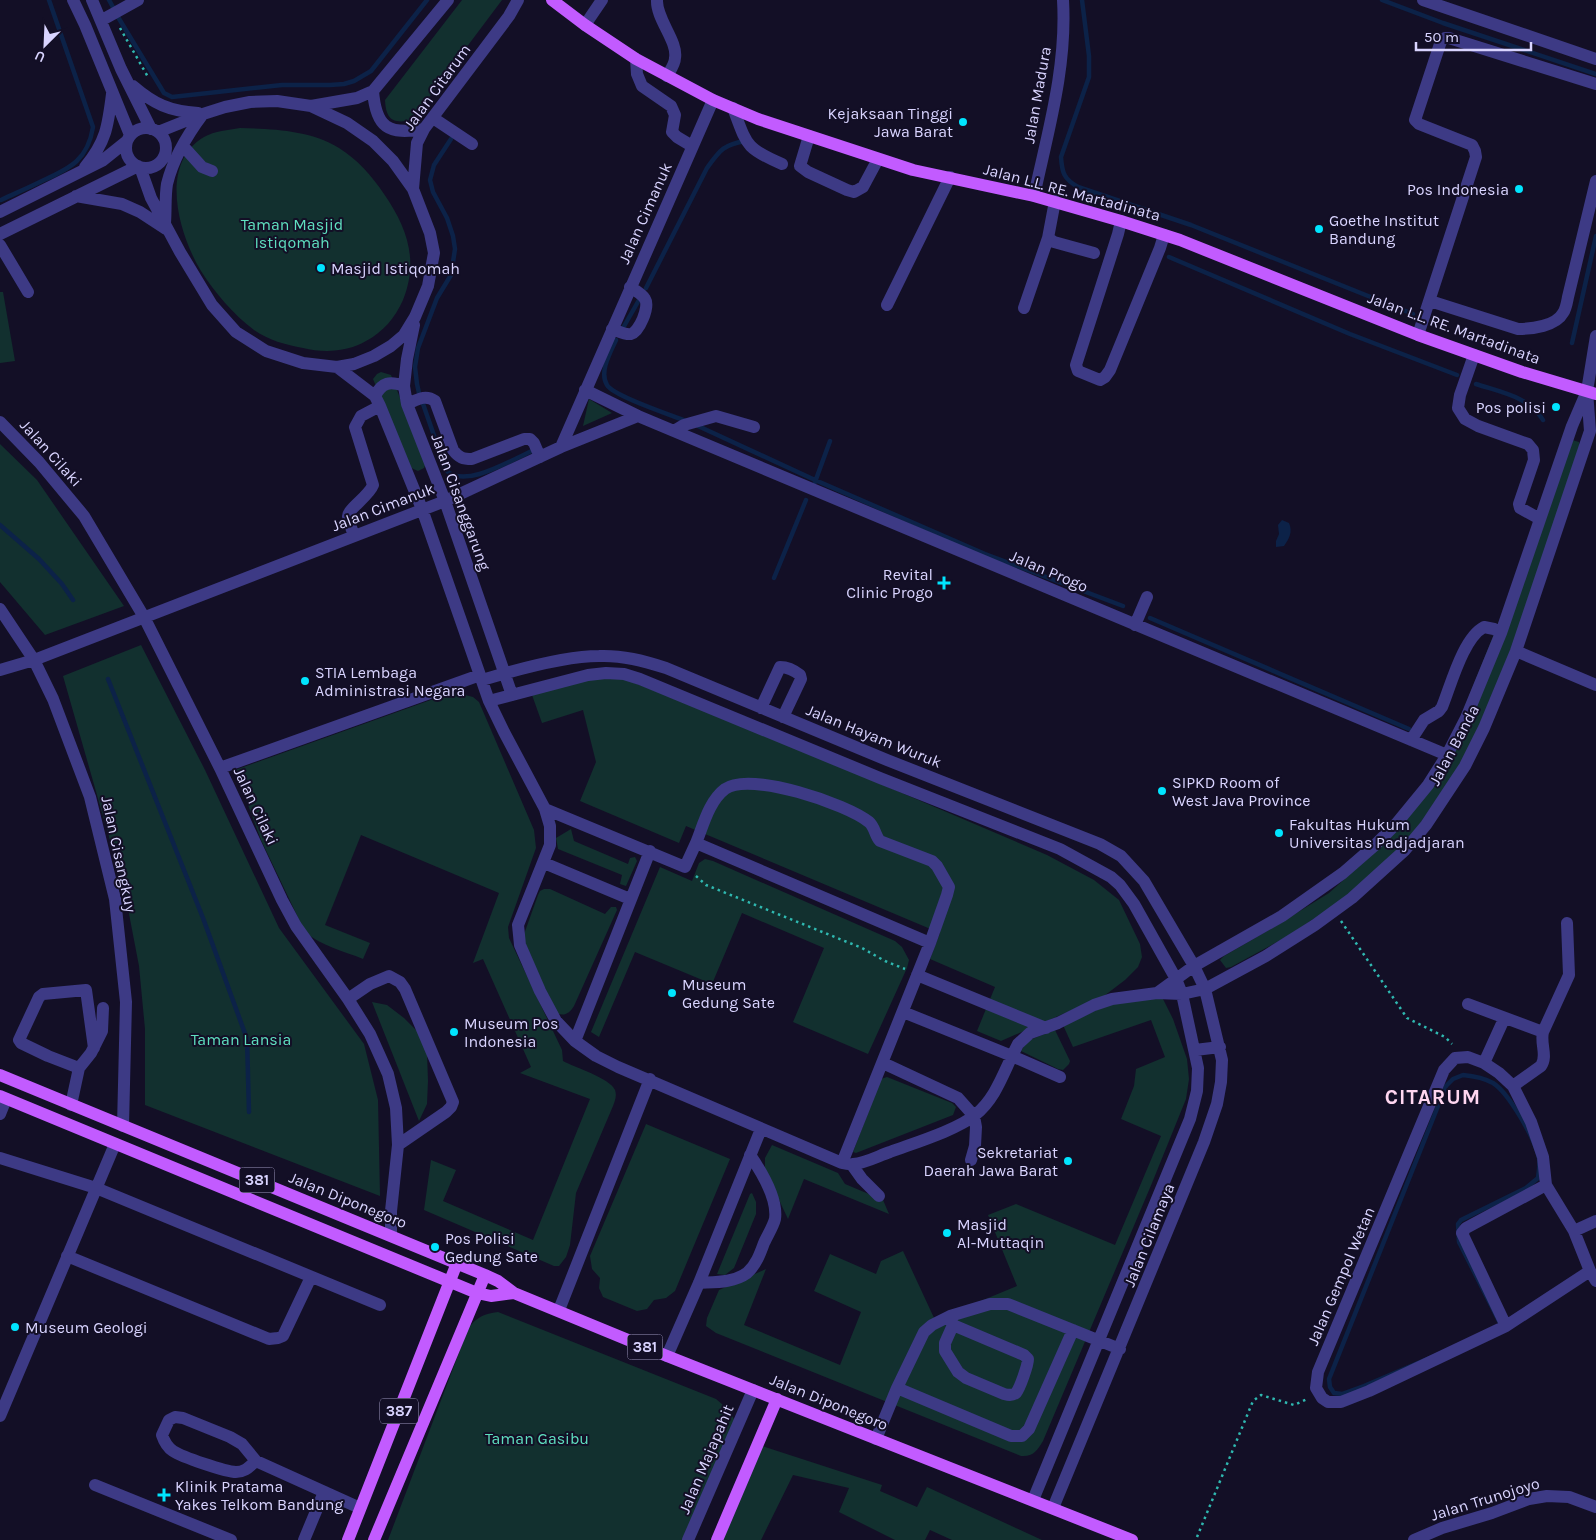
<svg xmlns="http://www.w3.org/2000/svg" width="1596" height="1540" viewBox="0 0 1596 1540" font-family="Karla,sans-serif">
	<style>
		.green { fill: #12302f }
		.water { fill: #0c2248 }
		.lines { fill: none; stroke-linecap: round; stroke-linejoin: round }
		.stream { stroke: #0c2248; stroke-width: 4.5 }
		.path { stroke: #2fb8b0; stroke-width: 2.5; stroke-dasharray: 2.5 4; stroke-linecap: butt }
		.minor { stroke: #3d3a85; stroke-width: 12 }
		.major { stroke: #c25bff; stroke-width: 12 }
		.poi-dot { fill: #00e5ff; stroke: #130f26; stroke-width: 2 }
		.labels { text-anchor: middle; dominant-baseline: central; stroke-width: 4; stroke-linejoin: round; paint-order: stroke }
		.shield { fill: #130f26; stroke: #9e99be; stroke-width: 1 }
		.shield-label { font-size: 15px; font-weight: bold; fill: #d9d4ff }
		.street-label { font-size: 16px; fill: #d9d4ff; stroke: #130f26 }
		.poi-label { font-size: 16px; fill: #d9d4ff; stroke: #130f26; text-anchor: start }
		.park-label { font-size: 16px; fill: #5fe0c0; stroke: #130f26 }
		.district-label { font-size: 21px; font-weight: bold; letter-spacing: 1px; fill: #ffd6f0; stroke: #130f26 }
	</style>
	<rect width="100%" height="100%" fill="#130f26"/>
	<path class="green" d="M462,0H502L412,120C393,124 386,120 385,100Z
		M240,128C273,129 310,130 339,148C358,160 372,176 384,194C407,227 419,260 403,300C395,318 383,332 366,341C347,352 324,353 303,348C286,345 268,340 254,330C233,314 215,293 201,271C179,235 158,164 204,137C215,131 228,130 240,128Z
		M0,292H3L15,361L0,363Z
		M381,372L391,375L426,464L424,468L418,471L409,467L373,379L377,374Z
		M589,399L612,413L583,426Z
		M1572,440L1579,442L1580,450L1510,656L1465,757L1413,834L1386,861L1338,903L1286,937L1231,967L1226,968L1220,960L1224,956L1274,927L1329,893L1375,852L1432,788Z
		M0,444L37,480L124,606L45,635L0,582Z
		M141,645L205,770L279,928L364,1044L378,1100L380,1196L145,1105V1029L139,966L125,893L63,676Z
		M606,672L731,720L1047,855L1094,880L1119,900L1140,944L1142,957L1138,967L1125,980L1104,996L1001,1041L977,1031L995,987L930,959L940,933L686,826L679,843L580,801L596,762L583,710L542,723L532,695Z
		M453,692L473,697L479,702L534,830L536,848L508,927L509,938L562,1050L563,1061C574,1067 610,1078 615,1090C617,1096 615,1101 613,1106L576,1193L570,1245L566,1257L559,1266H554L424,1210L431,1160L456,1170L443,1201L533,1240L590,1099L520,1073L531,1067L483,959L473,963L499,893L361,835L325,925L370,943L363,959C344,951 321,946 305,932L261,840L235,770Z
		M571,829L574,841L628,864L630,858L635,857L637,861L626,886L620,884L622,875L558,849L556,838Z
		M705,859L713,861L895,941L902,947L909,960L907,968L868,1054L793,1022L824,948L742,913L712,984L635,952L599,1037L591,1032L660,867L692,881L699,863Z
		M544,889H550L605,914L611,907H616L617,910L574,1006C568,1016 561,1017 552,1010L523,937L538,895L540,891Z
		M1162,997L1173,1019L1187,1059L1189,1079L1186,1099L1152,1183L1043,1441C1037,1451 1033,1457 1021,1456L716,1333L706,1326L707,1318L719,1290L766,1269L744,1325L840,1365L861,1312L814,1291L830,1254L876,1274L881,1261L903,1251L935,1320L1017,1286L988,1215L1016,1204L1115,1245L1161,1136L1121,1119L1134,1086L1136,1069L1165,1057L1151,1020L1073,1047L1063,1025L1112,1003Z
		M372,1002L387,1005L404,1018L418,1032L427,1053L428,1081L427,1104L419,1121Z
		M1055,1030L1070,1061L1069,1064L1063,1070L1058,1069L1021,1051L1027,1041Z
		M887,1077L952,1103L956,1107L953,1115L856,1153L853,1152L881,1079Z
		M646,1124L730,1159L675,1291L666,1298L654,1300L647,1309L637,1311L603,1297L599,1288L600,1278L592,1269L590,1256Z
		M772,1145L838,1173L845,1184L883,1200L889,1214L804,1179L788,1219L765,1170V1158Z
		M752,1193L756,1202V1214L734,1268L725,1275L717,1274L750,1194Z
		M498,1312L716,1399L729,1410L736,1423L689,1540H388L468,1329C476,1317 484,1314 498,1312Z
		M762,1446L882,1485L880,1491L917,1507L927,1487L1042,1540H952L930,1530L925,1540H895L839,1512L849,1488L793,1475L761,1540H719Z"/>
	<path class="water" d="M1282,520L1289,523C1293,532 1289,539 1284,546L1276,547V541L1279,534L1278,525Z"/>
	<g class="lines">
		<path class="stream" d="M109,0L114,9
			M1082,0L1089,56V77L1061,157C1062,173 1064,179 1078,187L1191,225L1413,314
			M1382,0L1443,23L1596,74
			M118,17L164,93L172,97L282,85H330L344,84L354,81L371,71L427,0
			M1,200C16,193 30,187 44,180C71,168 88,159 93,127L49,0
			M1169,257L1350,334L1457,375
			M646,288L707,168C720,150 723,145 745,141
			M623,328L639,300
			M616,340C610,353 599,372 607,385C613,396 671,415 686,421
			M1572,343L1596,236
			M1476,384C1500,392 1530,397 1543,420
			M419,393L417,384L415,367L418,348L437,298L451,275L455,249L453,236L447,218L433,192L430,180L434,165L451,139
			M422,401L446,470C464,490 513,459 534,450
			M698,426L815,480L985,554L1123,606
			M815,482L830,441
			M0,525L39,559L62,584L73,600
			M774,578L806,500
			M1150,618L1409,729
			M108,679L203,918L247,1039L249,1112
			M1463,1075C1473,1076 1484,1078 1493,1083C1509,1093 1535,1139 1539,1158C1540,1165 1539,1171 1538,1178L1526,1188L1461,1220L1458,1224L1459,1242L1501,1325L1500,1328L1364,1386L1342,1394L1334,1393L1330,1387L1329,1379L1446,1086L1453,1079Z"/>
		<path class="path" d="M120,28L148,77
			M696,876L706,885L862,948L885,961L905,969
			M1341,921L1407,1018L1445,1037L1452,1044
			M1197,1537L1253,1401L1261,1395L1294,1405L1307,1399"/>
		<path class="minor" d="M73,0L85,25L130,135
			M92,0L121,69L151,129
			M657,0C656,19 678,41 675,58C675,64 670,71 667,76
			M1423,0L1596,59
			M102,20L138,0
			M585,25L602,0
			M636,59L637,74L642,86L671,106L675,115L672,132L677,137L692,146
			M133,86C154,104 169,111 198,113
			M373,91C376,128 388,135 424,129
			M733,108C747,145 745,148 782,164
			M433,118L472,144
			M126 148a20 20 0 1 1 40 0a20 20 0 1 1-40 0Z
			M158,132L203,114L225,107L250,102L277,101L311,106L357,98L373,91L448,0
			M809,136L800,166L808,172L847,190L854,192L863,187L878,159
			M183,146L202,167L212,171
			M85,167C106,142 108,126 112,94
			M140,167L151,198L180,252L212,305L236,332L266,351L303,363L337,367L354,364L374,356L391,346L404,335L415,317L428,286L434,253L430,233L413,189L393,161L373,141L347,123L311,106
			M413,189L417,143L424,129L509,16L518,0
			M76,196L122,204L140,212L166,229
			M1034,196C1048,131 1067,67 1063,0
			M1055,201L1048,238L1054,242L1094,253
			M0,212L102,161L127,141
			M1121,221L1118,234L1076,365L1078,371L1100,380L1105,377L1110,370L1160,248L1164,235
			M165,223C166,210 165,196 167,184C173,159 188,134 203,114
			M0,234L138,166
			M0,245L28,292
			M1430,301L1518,329C1532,329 1556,326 1563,313C1566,309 1567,302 1568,297L1596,181
			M887,305L950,177
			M1024,308L1048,238
			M414,325L407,359L404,386L407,404L445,501L512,695
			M612,329C618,331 625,335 631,334C639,332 650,307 645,299C643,295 635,290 630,287
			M1418,335L1476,157L1475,151L1472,145L1419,124L1415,120L1441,41L1445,38H1449L1596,84
			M1474,355L1460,395L1458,408L1465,419L1478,426L1528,444L1533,450L1534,460L1519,504L1520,508L1540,519
			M337,367L375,396L380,406L422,509L489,701L504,732L545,809L685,867L696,843L930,943L842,1163L618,1067L596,1056L575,1041L556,1021L540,991L520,945L518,925L550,845V826L545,809
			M585,390L638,416L1447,755
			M375,396C382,382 390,381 404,386
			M407,404C417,400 425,394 435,401L453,450C459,458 463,459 472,459L524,439H530L534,443L540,457
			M0,422L39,462L84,516L144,617L220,768L282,900L296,926L348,999L370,1034L388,1074L396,1108L398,1145L391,1211V1235
			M674,431L684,425L716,416L754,427
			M561,447L713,100
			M354,536C352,530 349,522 348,516C348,509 369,496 373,485L355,427L361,416L380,406
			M0,609L34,660L53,699L90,797L115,899L126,1002L123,1126
			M1135,625L1147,597
			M1516,651L1596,685
			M0,670L34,660L445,501L561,447L638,416
			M482,680C515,670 564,656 599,656C622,655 644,661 666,668L887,760L1100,844L1121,856L1144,881L1194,966L1205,989L1222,1060L1221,1082L1217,1104L1204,1142L1053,1508
			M489,701L588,675L606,673L624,674L640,679L880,778L1060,849L1111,877L1120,885L1134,904L1176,979L1182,994L1198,1068L1197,1091L1190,1119L1033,1500
			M761,708L780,667C787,667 795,671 800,675L801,679L783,717
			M1411,740L1424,720L1439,711L1442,707C1451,685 1463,638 1484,627L1494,629L1501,633
			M220,768L480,675
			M696,843C703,826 709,801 725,789C750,771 847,804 869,822C875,827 875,836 880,841L932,861L937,866L949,887L947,895L930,943
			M544,863L630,899
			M917,975L1046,1028
			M1157,993L1194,966L1282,916L1343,873L1374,846L1396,824L1428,785L1447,755L1466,718L1501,633L1572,426L1587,391L1596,336
			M348,999L370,984L389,976L400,982L405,989L453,1102L451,1107L446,1112L398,1145
			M1468,1004L1543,1032
			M903,1012L1012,1056L1018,1044L1030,1033L1058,1023L1094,1005L1112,999L1157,993L1182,994L1205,989L1266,956L1315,925L1352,898L1405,850L1426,825L1465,766L1484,728L1516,651L1590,431L1587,391
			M575,1041L650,851
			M1195,1050L1220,1047
			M883,1063L958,1098L974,1116L976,1127L975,1146L971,1160
			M1484,1063L1504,1019
			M79,1068L48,1056L21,1043L19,1040L39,997L43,994L86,990L94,1048
			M1513,1086L1541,1066C1548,1056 1540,1044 1543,1032L1569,975L1567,923
			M71,1105L79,1068L91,1053L102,1031L103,1008
			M0,1114L6,1099
			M0,1158L96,1188L380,1305
			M842,1163C846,1164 850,1165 853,1164C866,1163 878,1156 890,1152C914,1143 957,1130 975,1115C994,1100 1002,1077 1012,1056L1060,1077
			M852,1165L862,1179L879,1196
			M1574,1231L1596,1221
			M67,1256L269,1339L278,1338L283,1336L311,1277
			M1590,1271L1506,1326L1369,1391L1341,1402H1328L1322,1398L1316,1388L1318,1372L1444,1070L1455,1058L1468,1057L1484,1063L1499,1073L1513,1086L1531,1122L1543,1157L1546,1185L1574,1231L1590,1271L1596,1281
			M699,1283C714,1282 733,1283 747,1273C756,1265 760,1254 764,1243C767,1236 773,1227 775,1219C778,1198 761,1171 750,1155
			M559,1310L650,1079
			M950,1316L953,1325L1024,1355L1028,1359C1028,1365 1020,1388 1016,1393C1012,1396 1008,1395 1004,1394L966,1378L958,1372L945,1351V1343L953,1325
			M1506,1326L1462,1233L1466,1228L1546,1185
			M667,1356L699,1283L761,1129
			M897,1388L1011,1436H1022L1029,1429L1073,1330
			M0,1416L115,1144
			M876,1439L897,1388L924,1332L932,1325L950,1316L990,1304H1008L1120,1349
			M256,1461C249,1467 245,1472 236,1472C226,1472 182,1457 173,1451C167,1447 164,1441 162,1435L169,1420L175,1417L183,1418L230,1437L242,1444L256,1461L360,1508
			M95,1485L231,1540
			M304,1540L324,1492
			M688,1540L753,1390
			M1414,1540L1442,1528L1492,1513L1529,1499L1547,1496L1569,1497L1596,1507"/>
		<path class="major" d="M552,0L585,25L636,59L713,100L758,119L913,170L1034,196L1121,221L1180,240L1418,335L1522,372L1596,394
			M0,1075L485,1275L498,1281L514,1293L667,1356L1132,1540
			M0,1096L477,1293L491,1296L514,1293
			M348,1540L457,1263
			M374,1540L485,1275
			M717,1540L777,1399"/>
	</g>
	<g class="poi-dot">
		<circle cx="963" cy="122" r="5"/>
		<circle cx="1519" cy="189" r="5"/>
		<circle cx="1319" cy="229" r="5"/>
		<circle cx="321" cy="268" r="5"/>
		<circle cx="1556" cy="407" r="5"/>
		<path d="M941.5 575.5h5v5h5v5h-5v5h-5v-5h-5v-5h5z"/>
		<circle cx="305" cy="681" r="5"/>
		<circle cx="1162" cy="791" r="5"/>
		<circle cx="1279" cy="833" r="5"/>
		<circle cx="672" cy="993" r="5"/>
		<circle cx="454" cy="1032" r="5"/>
		<circle cx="1068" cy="1161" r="5"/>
		<circle cx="947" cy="1233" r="5"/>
		<circle cx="435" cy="1247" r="5"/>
		<circle cx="15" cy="1327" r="5"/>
		<path d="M161.5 1487.5h5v5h5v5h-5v5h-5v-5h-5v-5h5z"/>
	</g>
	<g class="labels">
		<g class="shield">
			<rect x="239.5" y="1167.5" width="35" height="25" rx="4"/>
			<rect x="627.5" y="1334.5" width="35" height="25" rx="4"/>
			<rect x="380" y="1398.5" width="38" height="25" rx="4"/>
		</g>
		<g class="shield-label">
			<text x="257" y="1180">381</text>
			<text x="645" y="1347">381</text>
			<text x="399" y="1411">387</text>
		</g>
		<g class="street-label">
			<text transform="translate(437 87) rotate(-54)">Jalan Citarum</text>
			<text transform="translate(1037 95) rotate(-80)">Jalan Madura</text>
			<text transform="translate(1072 192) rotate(15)">Jalan L.L. RE. Martadinata</text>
			<text transform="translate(645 213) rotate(-66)">Jalan Cimanuk</text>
			<text transform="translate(1454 328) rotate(20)">Jalan L.L. RE. Martadinata</text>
			<text transform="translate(51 453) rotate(48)">Jalan Cilaki</text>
			<text transform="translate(461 502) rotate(70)">Jalan Cisanggarung</text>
			<text transform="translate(383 507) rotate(-21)">Jalan Cimanuk</text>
			<text transform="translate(1049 571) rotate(23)">Jalan Progo</text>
			<text transform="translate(874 736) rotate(22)">Jalan Hayam Wuruk</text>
			<text transform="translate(1454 745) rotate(-62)">Jalan Banda</text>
			<text transform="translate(256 806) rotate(65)">Jalan Cilaki</text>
			<text transform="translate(119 854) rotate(78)">Jalan Cisangkuy</text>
			<text transform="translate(348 1200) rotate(22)">Jalan Diponegoro</text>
			<text transform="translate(1149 1235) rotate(-68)">Jalan Cilamaya</text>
			<text transform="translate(1341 1276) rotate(-67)">Jalan Gempol Wetan</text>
			<text transform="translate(829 1402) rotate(22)">Jalan Diponegoro</text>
			<text transform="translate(706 1459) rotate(-67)">Jalan Majapahit</text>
			<text transform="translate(1485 1499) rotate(-17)">Jalan Trunojoyo</text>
		</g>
		<g class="poi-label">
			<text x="953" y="113" text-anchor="end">Kejaksaan Tinggi<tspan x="953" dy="18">Jawa Barat</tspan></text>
			<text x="1509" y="189" text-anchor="end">Pos Indonesia</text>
			<text x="1329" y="220">Goethe Institut<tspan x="1329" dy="18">Bandung</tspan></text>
			<text x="331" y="268">Masjid Istiqomah</text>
			<text x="1546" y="407" text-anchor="end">Pos polisi</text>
			<text x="933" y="574" text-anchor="end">Revital<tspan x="933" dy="18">Clinic Progo</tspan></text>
			<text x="315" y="672">STIA Lembaga<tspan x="315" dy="18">Administrasi Negara</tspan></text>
			<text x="1172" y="782">SIPKD Room of<tspan x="1172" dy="18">West Java Province</tspan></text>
			<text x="1289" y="824">Fakultas Hukum<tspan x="1289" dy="18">Universitas Padjadjaran</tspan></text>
			<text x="682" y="984">Museum<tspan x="682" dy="18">Gedung Sate</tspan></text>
			<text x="464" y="1023">Museum Pos<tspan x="464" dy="18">Indonesia</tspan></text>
			<text x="1058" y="1152" text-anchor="end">Sekretariat<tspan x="1058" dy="18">Daerah Jawa Barat</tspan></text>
			<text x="957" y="1224">Masjid<tspan x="957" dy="18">Al-Muttaqin</tspan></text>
			<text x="445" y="1238">Pos Polisi<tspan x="445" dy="18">Gedung Sate</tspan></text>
			<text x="25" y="1327">Museum Geologi</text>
			<text x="175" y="1486">Klinik Pratama<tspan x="175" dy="18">Yakes Telkom Bandung</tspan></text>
		</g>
		<g class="park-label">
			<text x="292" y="224">Taman Masjid<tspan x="292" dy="18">Istiqomah</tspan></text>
			<text x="241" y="1039">Taman Lansia</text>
			<text x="537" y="1438">Taman Gasibu</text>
		</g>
		<g class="district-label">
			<text x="1433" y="1097">CITARUM</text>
		</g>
	</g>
	<g transform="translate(45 45) rotate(204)" stroke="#130f26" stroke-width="4" paint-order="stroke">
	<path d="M0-4L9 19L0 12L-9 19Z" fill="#d9d4ff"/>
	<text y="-8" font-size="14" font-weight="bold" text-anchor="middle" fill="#d9d4ff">U</text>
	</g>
	<path d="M1416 42v8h115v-8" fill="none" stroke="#d9d4ff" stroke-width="2.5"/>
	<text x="1424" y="42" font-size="15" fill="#d9d4ff" stroke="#130f26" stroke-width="4" paint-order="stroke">50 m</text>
</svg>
